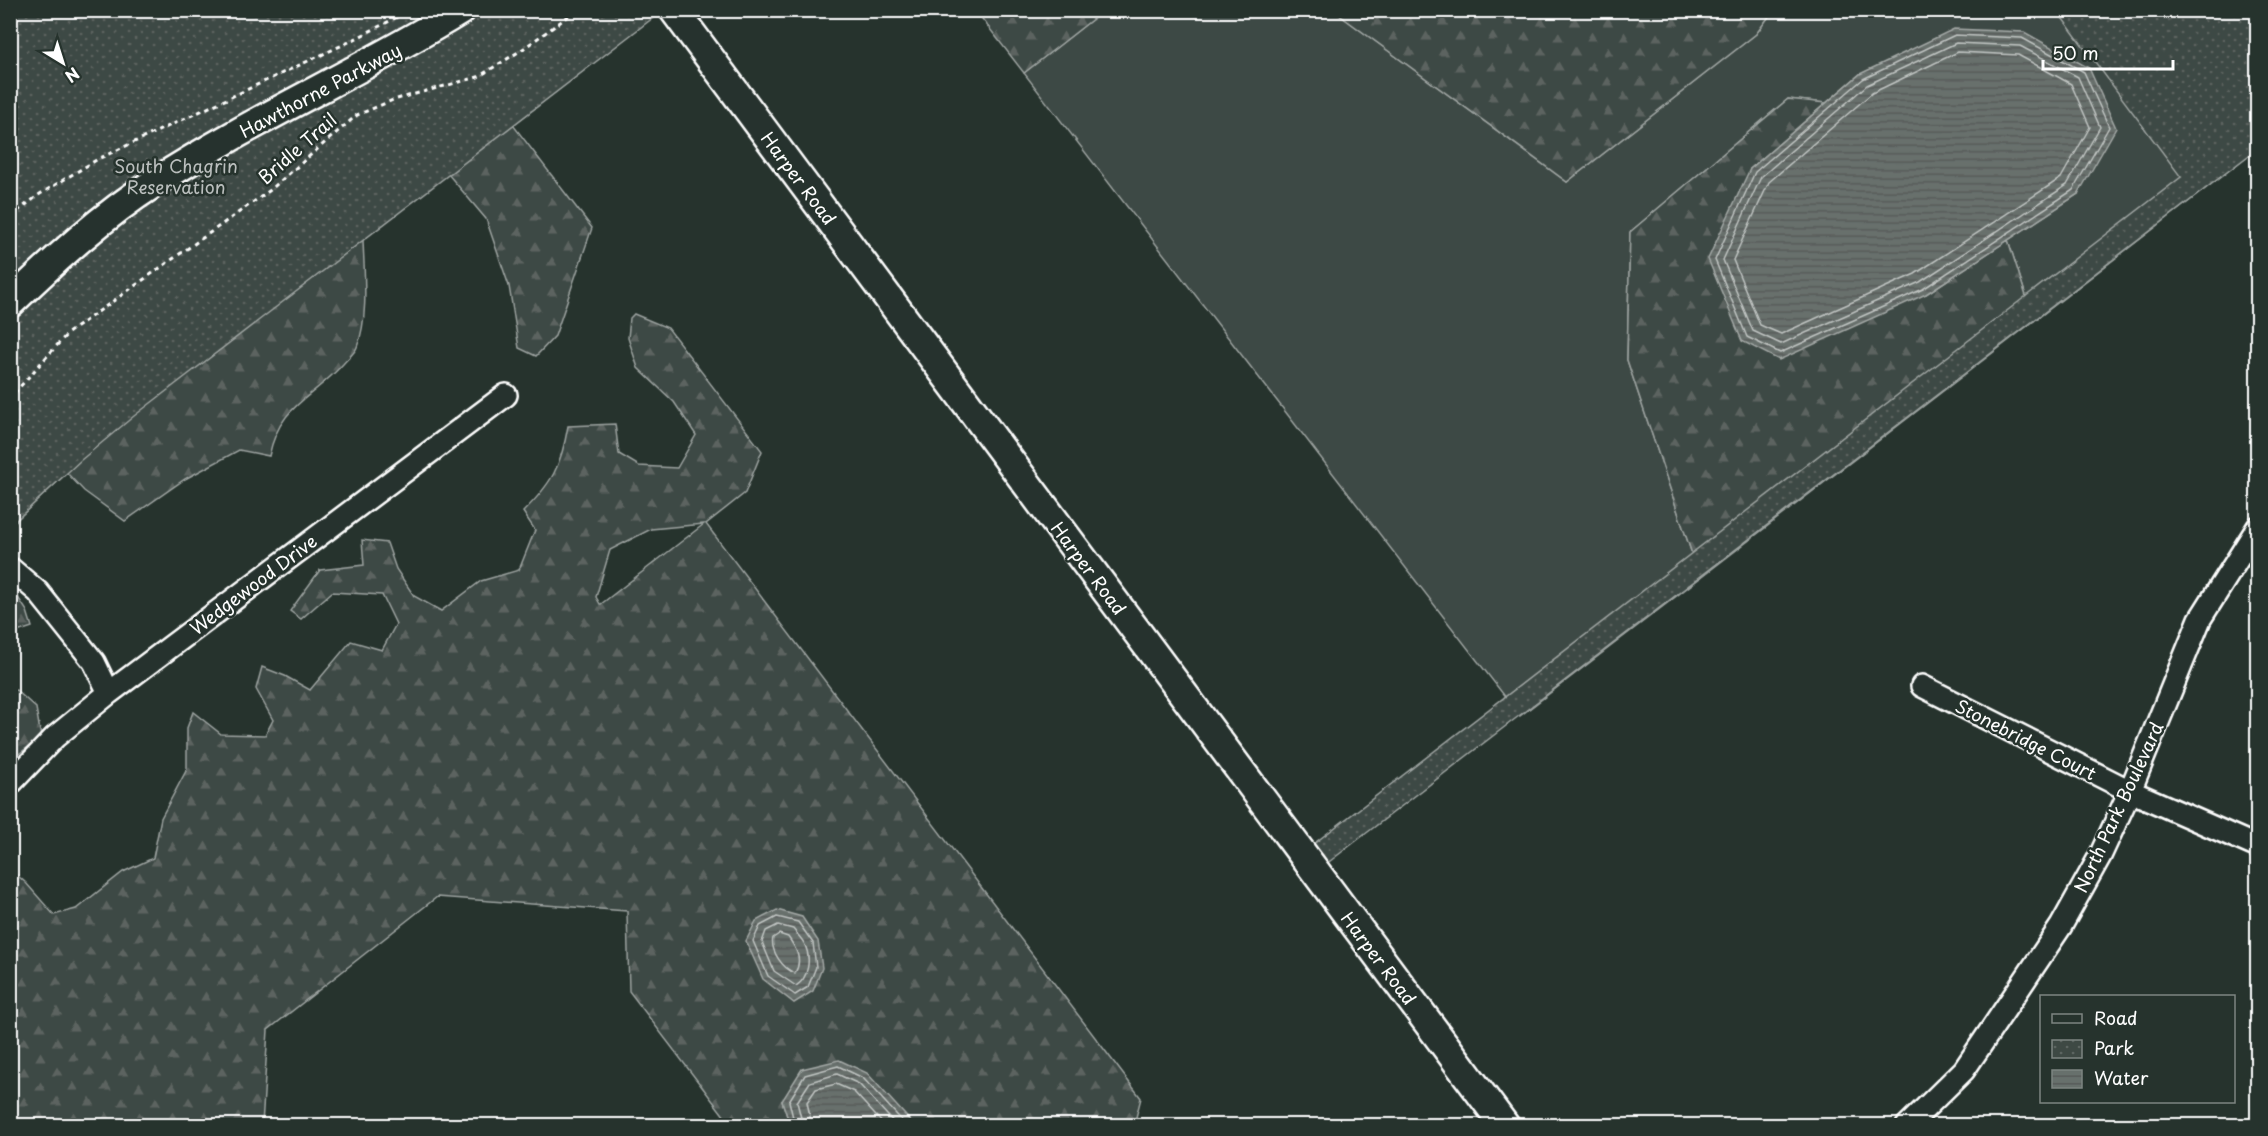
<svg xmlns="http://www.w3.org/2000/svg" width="2268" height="1136" viewBox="0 0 2268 1136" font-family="'Playpen Sans',sans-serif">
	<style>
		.grass { fill: #3e4944; stroke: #9ea4a2; stroke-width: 1.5 }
		.forest { fill: url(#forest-firs); stroke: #9ea4a2; stroke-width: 1.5; fill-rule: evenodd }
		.park { fill: url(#park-dots); stroke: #9ea4a2; stroke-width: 1.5 }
		.water { fill: url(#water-rules); stroke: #a4a9a7; stroke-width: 1.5 }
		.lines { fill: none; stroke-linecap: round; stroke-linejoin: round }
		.shore { stroke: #c2c6c4; stroke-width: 1.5 }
		.street-casing { stroke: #fff; stroke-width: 26 }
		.secondary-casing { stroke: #fff; stroke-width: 33 }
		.path { stroke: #fff; stroke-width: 3; stroke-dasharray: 4.5 4.5; stroke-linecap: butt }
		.street { stroke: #26332d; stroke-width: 21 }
		.secondary { stroke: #26332d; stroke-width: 28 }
		.labels { text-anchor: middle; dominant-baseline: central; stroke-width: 5; stroke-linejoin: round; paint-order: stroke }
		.street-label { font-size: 18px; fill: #fff; stroke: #26332d }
		.park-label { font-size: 18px; fill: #bbbfbe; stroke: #26332d }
	</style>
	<defs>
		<pattern id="forest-firs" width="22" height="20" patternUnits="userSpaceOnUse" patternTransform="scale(1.5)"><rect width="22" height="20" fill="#3e4944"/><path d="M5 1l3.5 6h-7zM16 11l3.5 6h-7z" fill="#5b6460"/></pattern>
		<pattern id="park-dots" width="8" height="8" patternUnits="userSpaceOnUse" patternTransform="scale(1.5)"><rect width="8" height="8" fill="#3e4944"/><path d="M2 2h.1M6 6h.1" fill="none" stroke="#5b6460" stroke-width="1.8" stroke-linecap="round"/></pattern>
		<pattern id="water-rules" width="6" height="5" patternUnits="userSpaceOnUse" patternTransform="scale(1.5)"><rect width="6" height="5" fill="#67706c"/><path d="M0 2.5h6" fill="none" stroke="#575a59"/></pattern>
	</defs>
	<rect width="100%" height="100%" fill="#26332d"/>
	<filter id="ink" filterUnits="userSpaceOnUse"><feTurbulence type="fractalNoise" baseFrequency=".0167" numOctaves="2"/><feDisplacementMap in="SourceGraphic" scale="12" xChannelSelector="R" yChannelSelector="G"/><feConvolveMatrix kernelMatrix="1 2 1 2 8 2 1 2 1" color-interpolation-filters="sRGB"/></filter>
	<g filter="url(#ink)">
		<path class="grass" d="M1103,11H1334L1567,182L1756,34L1773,11H2257V149L2034,321L2008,240L2078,194L1860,74L1826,103L1788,99L1630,232L1627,360L1700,578L1520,716L1024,73Z"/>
		<path class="forest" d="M11,11L584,70L513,125L592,228L555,336L536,356L519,348L509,286L486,219L448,174L363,240C364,272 369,317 357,347C355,353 347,359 343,364C311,400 280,404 269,456L239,450L185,479L125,521L84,491L67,473L11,525Z
			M976,11H1103L1024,73Z
			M1334,11H1773L1756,34L1567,182Z
			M1788,99L1826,103L1750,169L1926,294L2008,240L2034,321L1700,578L1627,360L1630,232Z
			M634,314L668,328L762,451L745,493L706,524L1141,1098L1134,1125H914L912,1122L782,1101L790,1125H731L629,991L627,911L437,897L268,1030L262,1125H11L10,964H16L11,929V870L26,883L54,915L76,909L123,872L153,858L161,818L187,769V728L193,712L221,734L265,735L273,720L256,689L262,667L285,676L310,690L351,641L382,650L396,624L382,595L332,592L301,619L290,611L320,570L364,565L362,540L387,543L396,569L414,596L441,611L481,581L519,570L535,530L523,512C552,483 561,467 568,426L615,424L619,454L639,466L677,468L696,435L674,402L638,368L628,338L630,318ZM704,524L601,604H600L596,597L610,550L651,529Z
			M11,587L27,611L32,627L11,634Z
			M16,690L36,708L41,737L11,760V691Z"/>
		<path class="park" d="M11,11H662L134,416L81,460L11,525Z
			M2057,11H2257V149L1321,868L1307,849L2181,177Z"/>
		<path class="water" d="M1954,29L2024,32L2089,68L2116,128L2078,194L1926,294L1779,360L1742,341L1708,259L1750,169L1860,74Z
			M777,910L802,917L818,941L822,968L813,991L794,1003L763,979L746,941L756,921Z
			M839,1060L867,1073L914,1125H790L782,1101L802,1069Z"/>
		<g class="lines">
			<path class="shore" d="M1955,35L2022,38L2084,72L2109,127L2073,190L1923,289L1780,353L1747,337L1715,260L1755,172L1863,79Z
				M1956,43L2020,46L2078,77L2100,127L2067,185L1920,282L1781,344L1753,331L1723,260L1761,177L1867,85Z
				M1958,52L2018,55L2071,84L2090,127L2061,178L1915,274L1781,334L1760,325L1733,260L1769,182L1872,93Z
				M777,917L798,922L813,943L816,967L808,987L795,995L768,976L753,941L760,926Z
				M778,925L793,929C797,934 803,940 805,945C811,958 809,978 796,986L774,971L762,942L766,931Z
				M779,934L788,937C796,948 803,960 795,973C783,969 770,951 773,938Z
				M795,1126L789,1101L805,1075L838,1066L863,1078L907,1126
				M803,1126L797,1102L810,1082L837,1074L859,1084L897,1126
				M812,1126L807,1102L816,1089L836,1084L854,1092L885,1126"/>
			<g class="street-casing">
				<path id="street" d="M10,568L38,592L94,662L109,693
					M1922,686L2130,791L2258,847
					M10,784L55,737L109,693L506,395
					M1907,1126L1964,1070L2061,926L2100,856L2130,791L2200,619L2258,527"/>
			</g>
			<g class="secondary-casing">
				<path id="secondary" d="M674,10L1505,1126
					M10,303C55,260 102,216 154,183C253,119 360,72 461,10"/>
			</g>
			<path class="path" d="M10,217L40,194L98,159L349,42L411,10
				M10,401L17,390L68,333L269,191L357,115L393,100L478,77L520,51L577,10"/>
			<use href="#street" class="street"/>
			<use href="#secondary" class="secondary"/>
		</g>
	</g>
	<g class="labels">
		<g class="street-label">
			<text transform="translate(320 90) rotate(-28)">Hawthorne Parkway</text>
			<text transform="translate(297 148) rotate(-41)">Bridle Trail</text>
			<text transform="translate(799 178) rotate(53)">Harper Road</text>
			<text transform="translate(1089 568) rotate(53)">Harper Road</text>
			<text transform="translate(253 584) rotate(-37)">Wedgewood Drive</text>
			<text transform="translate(2026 739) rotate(27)">Stonebridge Court</text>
			<text transform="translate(2118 807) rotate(-65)">North Park Boulevard</text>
			<text transform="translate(1379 958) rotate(53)">Harper Road</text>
		</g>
		<g class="park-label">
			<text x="176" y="165">South Chagrin<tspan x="176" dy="21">Reservation</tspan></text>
		</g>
	</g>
	<rect width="2268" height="1136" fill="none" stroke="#26332d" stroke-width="36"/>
	<rect x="18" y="18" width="2232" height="1100" fill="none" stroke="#fff" stroke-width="2" filter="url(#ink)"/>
	<rect x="2040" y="995" width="195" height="108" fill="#26332d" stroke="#7d8581" stroke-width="1.5"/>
	<rect x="2052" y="1014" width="30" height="9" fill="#26332d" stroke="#7d8581" stroke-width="1.5"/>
	<text x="2094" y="1025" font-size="18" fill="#ffffff">Road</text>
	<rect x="2052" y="1040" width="30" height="18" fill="url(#park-dots)" stroke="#7d8581" stroke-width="1.5"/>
	<text x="2094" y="1055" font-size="18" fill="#ffffff">Park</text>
	<rect x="2052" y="1070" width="30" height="18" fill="url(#water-rules)" stroke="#7d8581" stroke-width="1.5"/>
	<text x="2094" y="1085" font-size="18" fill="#ffffff">Water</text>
	<g transform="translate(63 63) rotate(142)" stroke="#26332d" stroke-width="4.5" paint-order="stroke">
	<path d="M0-4.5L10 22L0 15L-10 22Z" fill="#ffffff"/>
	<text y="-9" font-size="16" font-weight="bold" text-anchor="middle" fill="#ffffff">N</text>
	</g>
	<path d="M2043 60v9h130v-9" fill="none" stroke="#ffffff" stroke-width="3"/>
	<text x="2052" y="60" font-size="18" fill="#ffffff" stroke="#26332d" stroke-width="4.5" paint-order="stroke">50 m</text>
</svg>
